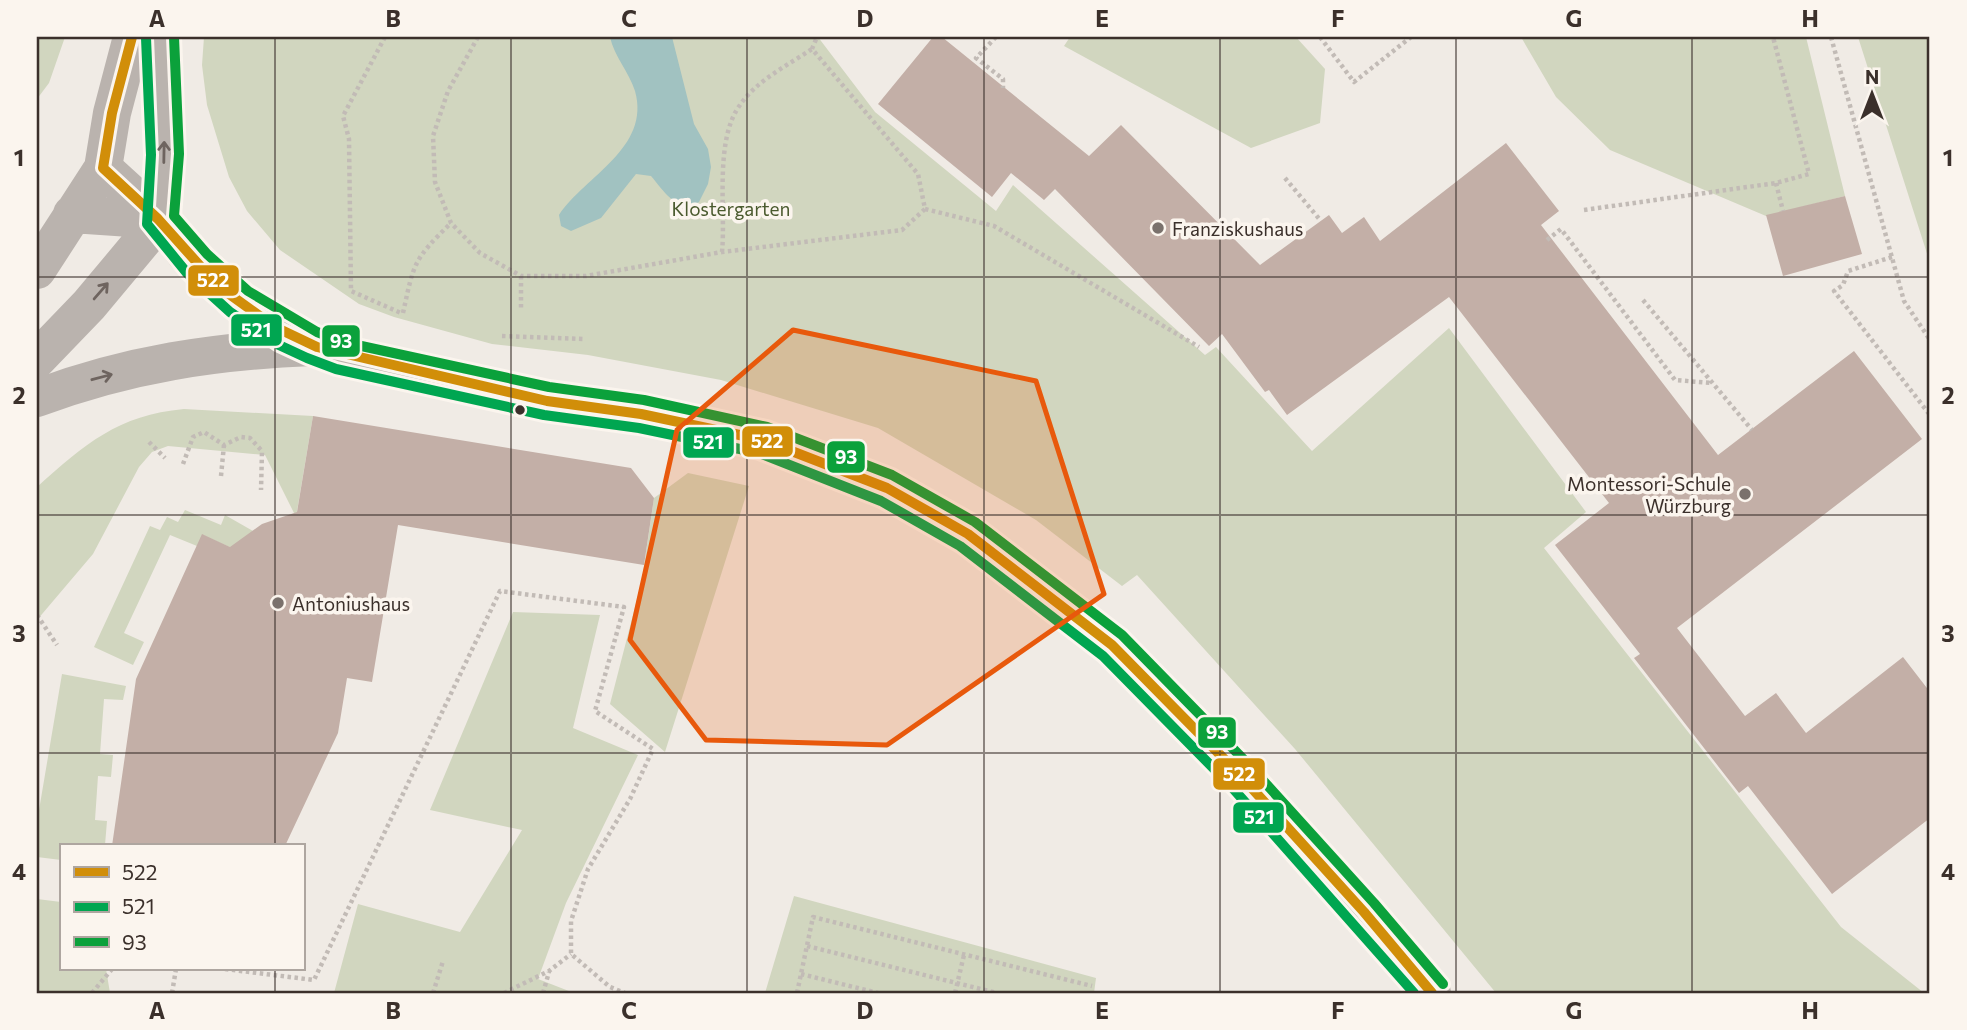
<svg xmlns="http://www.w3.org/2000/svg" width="1967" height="1030" viewBox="0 0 1967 1030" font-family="Commissioner,sans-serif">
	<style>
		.green { fill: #d1d6bf }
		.water { fill: #a1c2c1 }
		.building { fill: #c3afa7 }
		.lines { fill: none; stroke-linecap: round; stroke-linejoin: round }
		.path { stroke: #c2bbb6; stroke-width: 4.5; stroke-dasharray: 3.5 3.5; stroke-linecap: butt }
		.secondary { stroke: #bab3ae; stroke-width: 38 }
		.bus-1-casing { stroke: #fbf5ee; stroke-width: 16 }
		.bus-2-casing { stroke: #fbf5ee; stroke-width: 16 }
		.bus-3-casing { stroke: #fbf5ee; stroke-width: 16 }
		.bus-1 { stroke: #d18e09; stroke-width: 10 }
		.bus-2 { stroke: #00a651; stroke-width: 10 }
		.bus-3 { stroke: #0ba13b; stroke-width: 10 }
		.oneway { stroke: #6e645f }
		.marked { fill: #e8590c; fill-opacity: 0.2; stroke: #e8590c; stroke-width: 5; stroke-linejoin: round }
		.grid { fill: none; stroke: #3b302b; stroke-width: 2; stroke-opacity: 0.55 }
		.poi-dot { fill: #7a716c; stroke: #fbf5ee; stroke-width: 2.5 }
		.bus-dot { fill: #3b302b; stroke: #fbf5ee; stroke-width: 2.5 }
		.labels { text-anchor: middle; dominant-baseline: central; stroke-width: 7; stroke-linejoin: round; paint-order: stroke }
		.park-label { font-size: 19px; fill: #4a5a2e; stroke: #fbf5ee }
		.poi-label { font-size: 19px; fill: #3b302b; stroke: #fbf5ee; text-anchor: start }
		.line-badge { stroke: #fbf5ee; stroke-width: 2.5 }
		.badge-label { font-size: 19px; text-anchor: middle; font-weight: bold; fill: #fff }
		.neatline { fill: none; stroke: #3b302b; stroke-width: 2.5 }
		.grid-label { font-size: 23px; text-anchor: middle; font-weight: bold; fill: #3b302b }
	</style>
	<rect width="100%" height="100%" fill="#f0ebe5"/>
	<path class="green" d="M37,37H65L49,83L37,99Z
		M204,37H818L875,112L996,211L1013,185L1205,355L1216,347L1312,451L1449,328L1586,512L1544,548L1841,927L1924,993H1496L1295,749L1137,575L1122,586L1036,520L878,428L721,380L588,355L492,344L394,317L359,304L280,250L247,211L229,177L207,105L202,65Z
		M1070,37H1296L1325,69L1320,123L1251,148L1064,46Z
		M1521,37H1806L1845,196L1766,216L1610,150L1556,97Z
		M1858,37H1930V263Z
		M184,409L313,416L296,517L265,455L168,446L152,452L139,467L93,554L37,620V487C85,444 118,415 184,409Z
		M688,473L749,486L665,752L610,704L642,580L654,498Z
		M185,510L221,525L225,515L253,531L236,550L203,535L197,546L170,535L124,633L144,642L133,665L94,647L150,526L160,530L167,517L178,522Z
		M513,612L600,615L573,728L638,755L566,903L538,979L574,993H334L358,904L460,932L522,830L430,810Z
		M62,674L126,686L123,700L104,699L100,754L113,755L111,777L98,776L95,820L107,821L105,845L112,846H61V860L37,857V822Z
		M794,896L1096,978L1094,993H765Z
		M37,899L61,902V969H106L110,993H37Z"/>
	<path class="water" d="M610,37H672L694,124L708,149L711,167L708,184L699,202C677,214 664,191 651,176L636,174L601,218L571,231L561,226L559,215C585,176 651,148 635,91C629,72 614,56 610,37Z"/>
	<path class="building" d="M933,37H942L1089,156L1121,125L1260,265L1329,215L1342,233L1364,217L1380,241L1506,143L1559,211L1541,225L1718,455L1854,351L1922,439L1677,628L1745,716L1776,693L1806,733L1903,657L1930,692V818L1832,894L1748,786L1739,793L1634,658L1640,654L1555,545L1609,503L1449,297L1287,415L1269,390L1265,392L1222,334L1209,346L1055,189L1044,200L1011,173L992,197L878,104Z
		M1845,196L1862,254L1783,276L1766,215Z
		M313,416L631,468L654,498L644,565L398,525L372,682L347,678L338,733L285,846H112L136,679L202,534L230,547L262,524L297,512Z"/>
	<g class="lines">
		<path class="path" d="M385,37L343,116L349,139L351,291L401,313
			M478,37L448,91L433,136L435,182L451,223L480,253L521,276H586L722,252L902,230L925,209L918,174L812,49L817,37
			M996,37L976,58L1003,79V88
			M1320,37L1354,82L1411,37
			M1831,37L1904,301L1930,340
			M1285,178L1321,221
			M1776,183L1783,211
			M925,209L994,226L1199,347
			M1584,210L1776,183L1809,174L1773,37
			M1547,240L1561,229L1675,380L1711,383
			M722,252C726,210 714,140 740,105C756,81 788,65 812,49
			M1892,257L1848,271L1843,285L1834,291L1930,415
			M521,276V308
			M1643,300L1752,430
			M403,313C414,263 413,260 451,223
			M502,336L585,339
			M149,442L165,458
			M183,464L193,437L204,432L224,445L241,437L250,438L262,451L261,490
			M221,476L224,445
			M37,615L57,645
			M807,946L997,993
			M225,969L314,980L500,591L624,607L595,711L653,749L630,799L588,869L571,921V954L610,987L625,993
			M801,974L878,993
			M92,993L112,969
			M172,993L176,969
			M433,993L443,961
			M504,993L549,971L571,954
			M543,993L549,972
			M797,993L813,917L1092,986
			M955,993L964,955"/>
		<path class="secondary" d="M103,168L160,220L185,253L229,296L268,323L312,347L547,401L641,414L763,440L887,488L968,534L1112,645L1239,774L1364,912L1432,993
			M72,214L160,220
			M160,220L165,155L160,37
			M37,270L103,168L112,113L132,37
			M37,359L89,305L160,220
			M37,398C128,364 215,351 312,347"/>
		<g class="bus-1-casing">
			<path id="bus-1" d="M132,37L112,113L103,168L158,219L218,286L275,327L317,347L547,401L641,414L763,440L887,488L968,534L1112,645L1239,774L1364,912L1432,993"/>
		</g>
		<g class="bus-2-casing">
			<path id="bus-2" d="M146,38L151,155L147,224L187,273L230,312L279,345L307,358L336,369L544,415L639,428L759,453L881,501L960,546L1103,656L1229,784L1414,993"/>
		</g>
		<g class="bus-3-casing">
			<path id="bus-3" d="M174,37L179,154L174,216L207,254L248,291L317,332L343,342L549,387L644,400L767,427L892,475L975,522L1122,635L1249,765L1374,903L1443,984"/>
		</g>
		<use href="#bus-1" class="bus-1"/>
		<use href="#bus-2" class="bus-2"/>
		<use href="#bus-3" class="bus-3"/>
	</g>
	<defs><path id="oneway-shaft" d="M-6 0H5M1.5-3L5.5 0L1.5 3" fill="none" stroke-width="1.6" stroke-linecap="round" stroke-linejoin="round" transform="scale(1.75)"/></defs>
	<g class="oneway">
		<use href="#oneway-shaft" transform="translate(164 152) rotate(-89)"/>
		<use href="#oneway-shaft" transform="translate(101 291) rotate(-49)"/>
		<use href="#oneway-shaft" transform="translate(102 377) rotate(-15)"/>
	</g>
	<path class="marked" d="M793,330L1036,381L1104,594L887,745L706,740L630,640L677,430Z"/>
	<path class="grid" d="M275,37V846M511,37V993M747,37V993M984,37V993M1220,37V993M1456,37V993M1692,37V993M37,277H1930M37,515H1930M37,753H1930M275,969V993"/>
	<g class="poi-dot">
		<circle cx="1158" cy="228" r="7"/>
		<circle cx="1745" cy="494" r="7"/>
		<circle cx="278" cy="603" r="7"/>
	</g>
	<circle class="bus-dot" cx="520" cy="410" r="6"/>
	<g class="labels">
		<g class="park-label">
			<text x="731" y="208">Klostergarten</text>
		</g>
		<g class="poi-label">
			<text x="1172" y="228">Franziskushaus</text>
			<text x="1731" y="483" text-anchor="end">Montessori-Schule<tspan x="1731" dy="22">Würzburg</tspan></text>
			<text x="292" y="603">Antoniushaus</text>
		</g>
	</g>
	<g class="line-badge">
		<rect x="187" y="264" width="53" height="33" rx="7" fill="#d18e09"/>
		<rect x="230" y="313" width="53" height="34" rx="7" fill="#00a651"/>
		<rect x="321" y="324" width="40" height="34" rx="7" fill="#0ba13b"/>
		<rect x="741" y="425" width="53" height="33" rx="7" fill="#d18e09"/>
		<rect x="682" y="426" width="53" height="33" rx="7" fill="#00a651"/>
		<rect x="826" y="440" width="40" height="34" rx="7" fill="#0ba13b"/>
		<rect x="1197" y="716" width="40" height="33" rx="7" fill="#0ba13b"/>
		<rect x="1212" y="757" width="54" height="34" rx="7" fill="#d18e09"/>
		<rect x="1232" y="801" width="53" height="33" rx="7" fill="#00a651"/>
	</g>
	<g class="badge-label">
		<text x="213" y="287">522</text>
		<text x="256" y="337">521</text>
		<text x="341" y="348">93</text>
		<text x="767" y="448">522</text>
		<text x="708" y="449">521</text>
		<text x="846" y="464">93</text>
		<text x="1217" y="739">93</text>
		<text x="1239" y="781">522</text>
		<text x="1259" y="824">521</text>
	</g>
	<rect width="1967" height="1030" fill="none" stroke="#fbf5ee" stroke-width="77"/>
	<rect x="60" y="844" width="245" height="126" fill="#fbf5ee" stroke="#aea6a0" stroke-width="2"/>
	<rect x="74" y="867" width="35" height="10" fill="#d18e09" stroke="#aea6a0" stroke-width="2"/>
	<text x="122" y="880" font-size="21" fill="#3b302b">522</text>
	<rect x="74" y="902" width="35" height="10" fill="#00a651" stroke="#aea6a0" stroke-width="2"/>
	<text x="122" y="914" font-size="21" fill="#3b302b">521</text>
	<rect x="74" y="937" width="35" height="10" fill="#0ba13b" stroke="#aea6a0" stroke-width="2"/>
	<text x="122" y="950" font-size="21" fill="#3b302b">93</text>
	<g transform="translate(1872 94)" stroke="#fbf5ee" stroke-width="5" paint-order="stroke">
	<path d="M0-5L12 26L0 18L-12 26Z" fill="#3b302b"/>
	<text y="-10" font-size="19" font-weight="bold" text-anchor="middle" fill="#3b302b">N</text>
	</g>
	<rect x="38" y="38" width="1890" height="954" class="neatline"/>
	<g class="grid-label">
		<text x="157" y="27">A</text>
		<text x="393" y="27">B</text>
		<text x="629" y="27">C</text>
		<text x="865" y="27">D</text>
		<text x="1102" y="27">E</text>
		<text x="1338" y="27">F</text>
		<text x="1574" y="27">G</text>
		<text x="1810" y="27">H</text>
		<text x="19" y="166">1</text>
		<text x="1948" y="166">1</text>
		<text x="19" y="404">2</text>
		<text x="1948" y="404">2</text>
		<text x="19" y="642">3</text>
		<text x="1948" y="642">3</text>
		<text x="19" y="880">4</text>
		<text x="1948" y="880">4</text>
		<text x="157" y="1019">A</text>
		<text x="393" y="1019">B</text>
		<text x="629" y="1019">C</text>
		<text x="865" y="1019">D</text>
		<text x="1102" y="1019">E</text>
		<text x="1338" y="1019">F</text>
		<text x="1574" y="1019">G</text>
		<text x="1810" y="1019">H</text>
	</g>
</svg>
